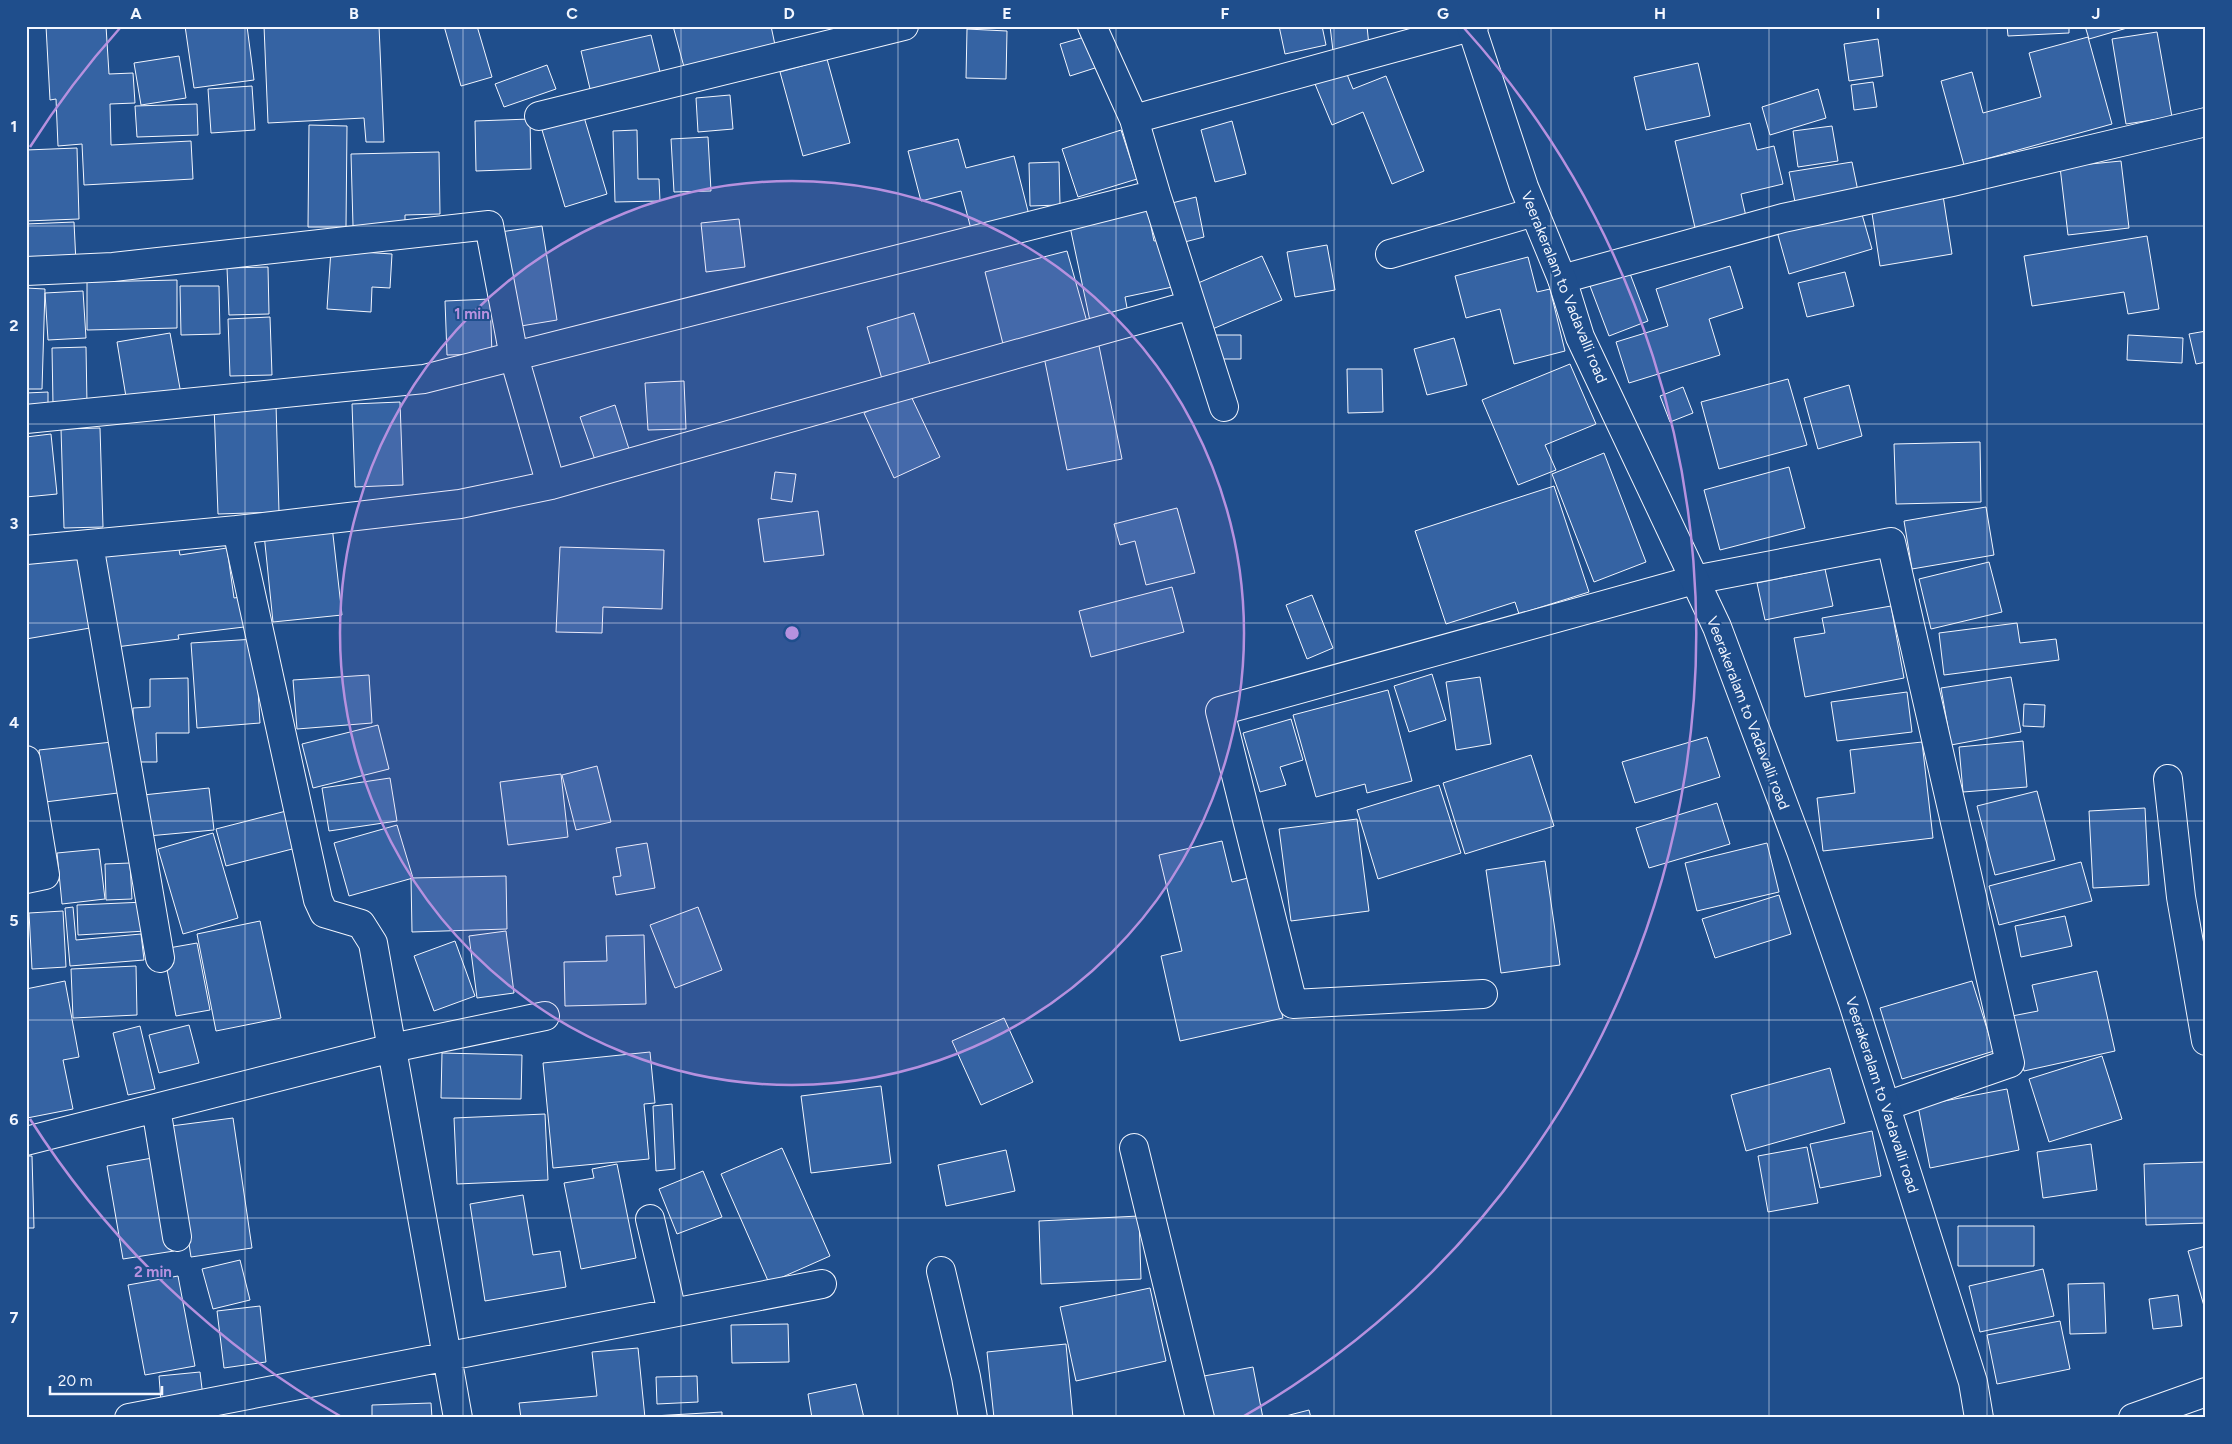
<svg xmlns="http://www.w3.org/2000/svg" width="2232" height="1444" viewBox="0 0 2232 1444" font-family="Figtree,sans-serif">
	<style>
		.building { fill: #3563a3; stroke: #f2f6ff }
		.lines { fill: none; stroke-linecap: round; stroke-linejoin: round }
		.minor-casing { stroke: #f2f6ff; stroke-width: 30 }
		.tertiary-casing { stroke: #f2f6ff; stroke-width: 30 }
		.minor { stroke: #1f4e8c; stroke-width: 28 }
		.tertiary { stroke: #1f4e8c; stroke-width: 28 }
		.grid { fill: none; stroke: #f2f6ff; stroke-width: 1; stroke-opacity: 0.55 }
		.ring { fill: none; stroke: #b691df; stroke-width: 2.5 }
		.labels { text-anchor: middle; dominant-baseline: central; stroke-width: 4; stroke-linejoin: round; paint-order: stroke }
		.street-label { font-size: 15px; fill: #f2f6ff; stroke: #1f4e8c }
		.centre { fill: #b691df; stroke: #1f4e8c; stroke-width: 2.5 }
		.ring-label { font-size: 15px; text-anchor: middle; font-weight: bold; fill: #b691df; stroke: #1f4e8c; stroke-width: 4; stroke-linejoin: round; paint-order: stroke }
		.neatline { fill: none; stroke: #f2f6ff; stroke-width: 2 }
		.grid-label { font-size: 16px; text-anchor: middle; font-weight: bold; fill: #f2f6ff }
	</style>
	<rect width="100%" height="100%" fill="#1f4e8c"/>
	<path class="building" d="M46,26H106L109,74L133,73L135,103L110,104L111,145L191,141L193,179L84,185L82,144L58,146L56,99L50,100Z
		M185,26H247L254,80L194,88Z
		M264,26H379L384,142H366L364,118L268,123Z
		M444,26H477L492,77L461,86Z
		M673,26H771L775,45L684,67Z
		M1279,26H1322L1326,45L1285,54Z
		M1330,26H1367L1369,46L1333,51Z
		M2007,26H2069V33L2008,36Z
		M2085,26H2134L2089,39Z
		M967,29L1007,31L1006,79L966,78Z
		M2157,32L2172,117L2126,124L2112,39Z
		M651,35L661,76L591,93L581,51Z
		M1088,36L1098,67L1070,76L1060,44Z
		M2088,37L2112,124L1964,165L1941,81L1972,72L1983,113L2041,97L2029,53Z
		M1878,39L1883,76L1849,81L1844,44Z
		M179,56L186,98L141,105L134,63Z
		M827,59L850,143L803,156L780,72Z
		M1698,63L1710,116L1646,130L1634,77Z
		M547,65L556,89L504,107L495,84Z
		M1346,72L1353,89L1386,76L1424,171L1392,184L1363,112L1332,125L1315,84Z
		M1873,82L1877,107L1854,110L1851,85Z
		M252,86L255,130L211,133L208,89Z
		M1818,89L1826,118L1770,135L1762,107Z
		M730,95L733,129L698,132L696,98Z
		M197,104L198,135L137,137L135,106Z
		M584,117L607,194L565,207L542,130Z
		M530,119L531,169L476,171L475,121Z
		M1232,121L1246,174L1215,182L1201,130Z
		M1750,123L1757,150L1774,146L1783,184L1741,194L1747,221L1696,232L1675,141Z
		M309,125L347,126L346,227H308Z
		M1832,126L1838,161L1798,167L1793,131Z
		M637,130L638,179H659L660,201L615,202L613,131Z
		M1121,130L1137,179L1078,197L1062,149Z
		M708,137L711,191L674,192L671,139Z
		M958,139L966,168L1014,156L1029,215L971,229L961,191L921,201L908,151Z
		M77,148L79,219L26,221V150Z
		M439,152L440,214L405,215V224L353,226L351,154Z
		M2121,161L2129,228L2068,235L2060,167Z
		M1059,162L1060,205L1030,206L1029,163Z
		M1852,162L1859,196L1796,207L1789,172Z
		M1942,189L1952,254L1880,266L1870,200Z
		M1196,197L1204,237L1177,244L1168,204Z
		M1859,204L1872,249L1789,274L1776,228Z
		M1147,207L1154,241L1167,239L1177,286L1125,297L1128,313L1090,321L1069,222Z
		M739,219L745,267L706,272L701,223Z
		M74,222L76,263L27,266L26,224Z
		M542,226L557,320L515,327L500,232Z
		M2147,236L2159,309L2128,314L2124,292L2032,306L2024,256Z
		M1327,245L1335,290L1295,297L1287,252Z
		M331,250L392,254L390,288L372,287L371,312L327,309Z
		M1067,251L1087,322L1003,344L985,272Z
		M1262,256L1282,300L1210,330L1191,286Z
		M1528,257L1537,292L1550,289L1565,351L1514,364L1500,309L1466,318L1455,276Z
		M1730,266L1743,308L1709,319L1720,355L1629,383L1616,342L1668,326L1656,289Z
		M268,267L269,314L229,315L227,268Z
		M1629,271L1648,321L1609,336L1590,286Z
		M1845,272L1854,306L1807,317L1798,283Z
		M177,280V328L87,330V282Z
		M180,286H219L220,334L181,335Z
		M26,288L45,289L42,389H26Z
		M83,291L86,338L48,340L45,293Z
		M490,299L492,354L447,355L445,301Z
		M914,313L930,364L882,379L867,327Z
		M270,317L272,375L230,376L228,319Z
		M2206,331V362L2196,364L2189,334Z
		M170,333L181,394L127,403L117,342Z
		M1213,335H1241V359H1213Z
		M2128,335L2183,338L2182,363L2127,360Z
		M1454,338L1467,385L1427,395L1414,349Z
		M1098,341L1122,459L1067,470L1043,352Z
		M86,347L87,404L53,405L52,348Z
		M1570,364L1596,424L1545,445L1556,470L1518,485L1482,400Z
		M1347,369H1382L1383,412L1348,413Z
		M1788,379L1807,445L1719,469L1701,402Z
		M684,381L686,429L648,430L645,383Z
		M1849,385L1862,436L1818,449L1804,398Z
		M1683,387L1693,413L1670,422L1660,396Z
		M48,392V414H26V393Z
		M909,392L940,457L894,478L864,413Z
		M400,402L403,485L355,487L352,404Z
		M276,404L279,512L218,514L214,405Z
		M615,405L629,449L595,460L580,417Z
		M100,428L103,527L64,528L61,429Z
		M51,434L57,494L26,497V437Z
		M1980,442L1981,502L1896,504L1894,444Z
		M1604,453L1646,562L1594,582L1552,474Z
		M1789,467L1805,528L1720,550L1704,490Z
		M775,472L796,474L792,502L771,499Z
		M1554,486L1589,592L1519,614L1515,602L1446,624L1415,531Z
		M1986,507L1994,555L1912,569L1904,521Z
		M1177,508L1195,573L1146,585L1135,541L1120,545L1114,524Z
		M818,511L824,555L764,562L758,519Z
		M332,526L342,615L273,622L264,534Z
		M178,544L180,555L227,548L234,598L240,597L244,627L178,635L179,639L116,647L103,553Z
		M560,547L664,550L662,609L603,607L602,633L556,632Z
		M77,548L90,628L26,639V557Z
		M1989,562L2002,612L1931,629L1919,579Z
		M1825,569L1833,606L1765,620L1757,583Z
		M1172,587L1184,632L1091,657L1079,611Z
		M1312,595L1333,648L1307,659L1286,605Z
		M1891,606L1904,678L1805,697L1794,638L1825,633L1822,618Z
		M2017,623L2020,643L2056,639L2059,660L1944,675L1939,633Z
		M255,639L260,723L197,728L191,643Z
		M1432,674L1446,720L1409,732L1394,686Z
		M369,675L372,723L297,729L293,680Z
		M1480,677L1491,744L1456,750L1446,682Z
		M2011,677L2021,732L1951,745L1941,688Z
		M188,678L189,733H156L157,762H134L133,708L150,707V679Z
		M1388,690L1412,781L1367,793L1365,784L1316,797L1293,715Z
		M1907,692L1912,732L1837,741L1831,702Z
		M2024,704L2045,705L2044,727L2023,726Z
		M1291,719L1303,760L1280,767L1286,785L1260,792L1243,733Z
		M378,725L389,769L313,788L302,744Z
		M1707,737L1720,777L1635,803L1622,762Z
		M2023,741L2027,787L1963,792L1959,747Z
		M112,742L118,793L45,802L39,750Z
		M1922,742L1933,838L1823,851L1817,798L1855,793L1850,750Z
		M1531,755L1554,826L1465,854L1443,783Z
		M597,766L611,822L576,830L562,775Z
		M561,774L568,837L508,845L500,782Z
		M390,778L397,821L329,831L322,788Z
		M1439,785L1461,853L1378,879L1357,810Z
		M209,788L214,830L148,836L143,795Z
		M2037,791L2055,860L1995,875L1977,806Z
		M1717,803L1730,844L1649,868L1636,828Z
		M2145,808L2149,885L2093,888L2089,811Z
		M290,810L300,847L226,866L216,829Z
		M1357,819L1369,911L1291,921L1279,829Z
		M397,825L413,878L349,896L334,843Z
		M213,833L238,918L183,934L158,849Z
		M1222,841L1232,882L1256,876L1260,920L1283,1018L1180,1041L1161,956L1182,951L1159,855Z
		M647,843L655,888L616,895L613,877L621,876L616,848Z
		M1767,843L1779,892L1697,911L1685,863Z
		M99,849L105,899L62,904L57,853Z
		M1545,861L1560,965L1501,973L1486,870Z
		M2081,862L2092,901L1999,925L1989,886Z
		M130,863L132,899L106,900L105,864Z
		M506,876L507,929L412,932L411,878Z
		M1779,895L1791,934L1715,958L1702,919Z
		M145,902L146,931L78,935L77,905Z
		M73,907L76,940L141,934L144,960L70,966L65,908Z
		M698,907L722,970L675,988L650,925Z
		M63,911L66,967L32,969L29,913Z
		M2065,916L2072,946L2021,957L2015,926Z
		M260,921L281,1018L216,1031L197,934Z
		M506,931L514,993L477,998L469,936Z
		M644,935L646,1004L565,1006L564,962L607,961L606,936Z
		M455,941L475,996L434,1011L414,956Z
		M197,943L210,1010L176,1016L163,949Z
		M136,966L137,1015L73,1018L71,969Z
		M2097,971L2115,1051L2024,1071L2012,1016L2038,1011L2032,985Z
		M65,981L79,1057L63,1060L73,1109L27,1118L26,989Z
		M1972,981L1994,1051L1902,1079L1880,1008Z
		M1004,1018L1033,1082L981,1105L952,1041Z
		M189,1025L199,1063L159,1073L149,1035Z
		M140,1026L155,1089L128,1095L113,1033Z
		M650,1052L655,1103L644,1104L649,1159L553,1168L543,1063Z
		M442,1053L522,1055L521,1099L441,1098Z
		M2102,1056L2122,1119L2049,1142L2029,1079Z
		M1830,1068L1845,1123L1746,1151L1731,1095Z
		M881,1086L891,1163L811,1173L801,1096Z
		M2007,1089L2019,1150L1930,1168L1918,1106Z
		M672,1104L675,1169L656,1171L653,1106Z
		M545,1114L548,1180L457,1184L454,1118Z
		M233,1118L252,1248L191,1257L171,1126Z
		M1872,1131L1881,1176L1820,1188L1810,1144Z
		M2091,1144L2097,1190L2043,1198L2037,1152Z
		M1807,1147L1818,1203L1768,1212L1758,1156Z
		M782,1148L830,1256L769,1283L721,1174Z
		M1006,1150L1015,1191L946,1206L938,1165Z
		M26,1156H32L34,1228H26Z
		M158,1157L174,1251L123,1259L107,1166Z
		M2206,1162V1223L2146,1225L2144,1164Z
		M617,1164L636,1258L581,1269L564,1183L594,1178L592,1169Z
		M703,1171L722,1217L677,1234L659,1189Z
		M523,1195L533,1255L560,1251L566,1287L485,1301L470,1204Z
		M1139,1216L1141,1279L1041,1284L1039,1221Z
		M1958,1226H2034V1266H1958Z
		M2206,1246V1306H2204L2188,1251Z
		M240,1260L250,1300L213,1309L202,1269Z
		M2043,1269L2054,1316L1980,1332L1969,1286Z
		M178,1276L195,1366L145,1375L128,1285Z
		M2104,1283L2106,1333L2070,1334L2068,1284Z
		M1150,1288L1166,1361L1076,1381L1060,1307Z
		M2178,1295L2182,1326L2153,1329L2149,1299Z
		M260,1306L266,1362L224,1368L217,1311Z
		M2060,1321L2070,1369L1997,1384L1987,1335Z
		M788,1324L789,1362L732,1363L731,1325Z
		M1066,1344L1073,1418H994L987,1352Z
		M638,1348L645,1418H521L519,1403L597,1396L592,1352Z
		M1253,1367L1263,1418H1212L1204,1376Z
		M200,1372L203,1397L161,1402L159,1376Z
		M697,1376L698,1402L657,1404L656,1377Z
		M856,1384L864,1418H812L808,1394Z
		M431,1403L432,1418H372V1405Z
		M1309,1410L1311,1418H1278Z
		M722,1412V1418H653V1416Z"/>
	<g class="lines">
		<g class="minor-casing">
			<path id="minor" d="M1092,26L1134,119L1474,26
				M539,116L904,26
				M1134,119L1156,194L1224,407
				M1390,254L1534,212
				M26,271L113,267L489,225L514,357L551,485L460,504L237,530L318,900L324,913L361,924L373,943L458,1418
				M1562,279L1783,218L1952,182L2206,122
				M26,419L424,379L1156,194
				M551,485L1191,305
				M89,544L160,958
				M26,550L237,530
				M26,760L45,875L26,879
				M2168,779L2181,897L2206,1041
				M1483,994L1293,1004L1220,711L1694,580L1891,542L2010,1063L1886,1106
				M156,1108L177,1237
				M26,1141L392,1048L545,1016
				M1134,1148L1200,1418
				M650,1219L672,1312
				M941,1271L966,1377L973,1418
				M129,1418L822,1284"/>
		</g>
		<g class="tertiary-casing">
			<path id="tertiary" d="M1471,26L1524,187L1562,279L1580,337L1717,627L1801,851L1853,1003L1973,1382L1979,1418
				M2133,1418L2206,1392"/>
		</g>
		<use href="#minor" class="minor"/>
		<use href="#tertiary" class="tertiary"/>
	</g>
	<path class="grid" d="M245,26V1418M463,26V1418M681,26V1418M898,26V1418M1116,26V1418M1334,26V1418M1551,26V1418M1769,26V1418M1987,26V1418M26,226H2206M26,424H2206M26,623H2206M26,821H2206M26,1020H2206M26,1218H2206"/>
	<circle cx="792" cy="633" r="452" fill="#b691df" fill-opacity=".12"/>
	<g class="ring">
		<circle cx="792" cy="633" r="452"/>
		<path d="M340 1416A904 904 0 0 1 30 1119M30 147A904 904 0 0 1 120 28M1464 28A904 904 0 0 1 1244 1416"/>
	</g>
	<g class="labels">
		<g class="street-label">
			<text transform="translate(1564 287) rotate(68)">Veerakeralam to Vadavalli road</text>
			<text transform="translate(1748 713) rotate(69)">Veerakeralam to Vadavalli road</text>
			<text transform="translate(1882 1095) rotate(72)">Veerakeralam to Vadavalli road</text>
		</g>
	</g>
	<circle cx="792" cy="633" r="8" class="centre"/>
	<g class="ring-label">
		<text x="472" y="319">1 min</text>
		<text x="153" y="1277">2 min</text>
	</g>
	<rect width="2232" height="1444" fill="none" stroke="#1f4e8c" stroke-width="55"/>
	<path d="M50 1386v8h112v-8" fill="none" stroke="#f2f6ff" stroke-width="2.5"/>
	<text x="58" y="1386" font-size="15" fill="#f2f6ff" stroke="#1f4e8c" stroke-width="4" paint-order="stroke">20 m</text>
	<rect x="28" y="28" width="2176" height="1388" class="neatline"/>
	<g class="grid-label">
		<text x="136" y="19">A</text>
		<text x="354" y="19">B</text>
		<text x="572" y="19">C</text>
		<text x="789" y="19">D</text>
		<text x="1007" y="19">E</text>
		<text x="1225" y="19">F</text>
		<text x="1443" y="19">G</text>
		<text x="1660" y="19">H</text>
		<text x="1878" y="19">I</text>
		<text x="2096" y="19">J</text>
		<text x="14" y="132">1</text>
		<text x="14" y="331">2</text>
		<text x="14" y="529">3</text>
		<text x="14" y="728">4</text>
		<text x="14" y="926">5</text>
		<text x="14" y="1125">6</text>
		<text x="14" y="1323">7</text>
	</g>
</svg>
